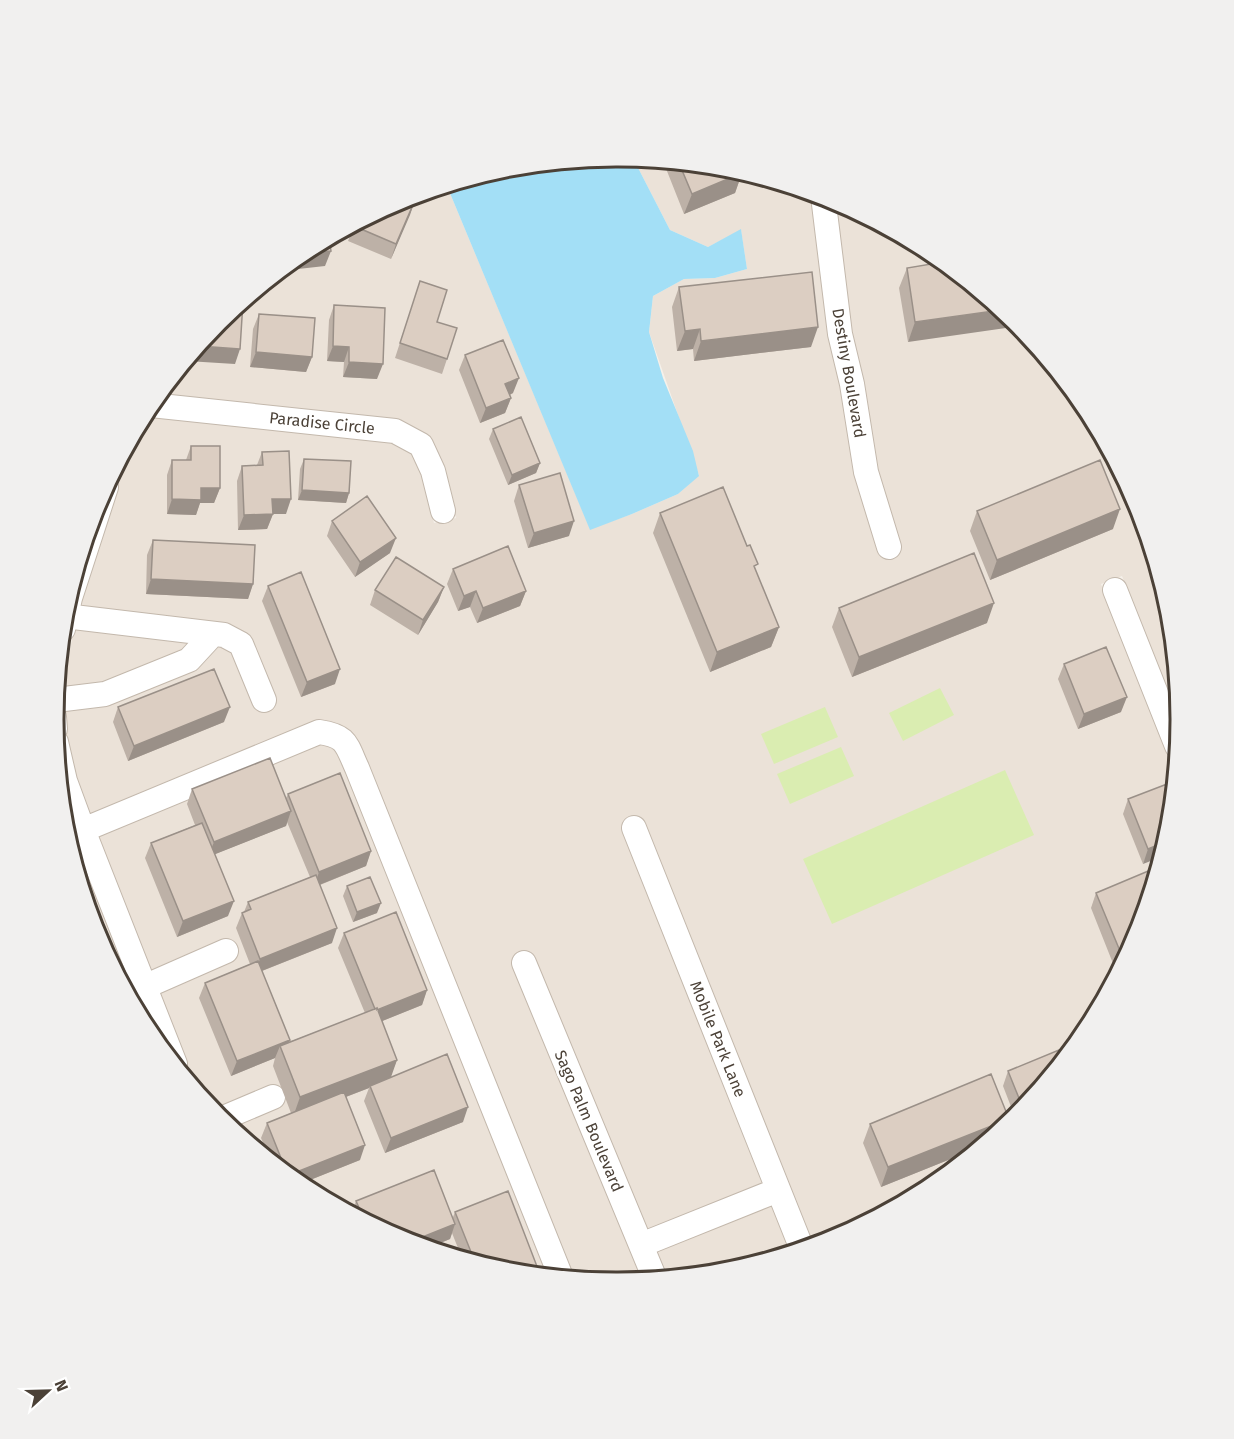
<svg xmlns="http://www.w3.org/2000/svg" width="1234" height="1439" viewBox="0 0 1234 1439" font-family="'Fira Sans',sans-serif">
	<style>
		.residential { fill: #ebe2d8 }
		.green { fill: #daedb1 }
		.water { fill: #a3dff6 }
		.lines { fill: none; stroke-linecap: round; stroke-linejoin: round }
		.minor-casing { stroke: #c3b8ac; stroke-width: 26 }
		.minor { stroke: #fff; stroke-width: 24 }
		.wall { fill: #bdb1a7 }
		.shaded-wall { fill: #9a9088 }
		.building { fill: #dccec2; stroke: #9a9088; stroke-width: 1.5 }
		.labels { text-anchor: middle; dominant-baseline: central; stroke-width: 5; stroke-linejoin: round; paint-order: stroke }
		.street-label { font-size: 16px; fill: #4b4137; stroke: #fff }
		.rim { fill: none; stroke: #4b4137; stroke-width: 3 }
	</style>
	<rect width="100%" height="100%" fill="#f6f1ea"/>
	<path class="residential" d="M633,158L727,167L833,199L930,252L1015,322L1085,407L1137,504L1169,610L1180,720V722L1122,576L1101,584L1175,771L1169,830L1137,935L1085,1033L1015,1118L929,1188L832,1240L726,1272L617,1282L507,1272L401,1240L304,1187L219,1117L197,1092L121,898L76,778L67,738L64,699L67,666L76,617L129,444L145,414L390,441L412,453L422,475L434,523L456,518L444,468L431,440L158,395L219,321L305,251L402,199L447,186L590,529L632,514L678,494L699,475L649,332L653,296L684,279L715,278L747,269L741,230L708,247L670,230Z
		M63,808L100,906L150,1034L97,935L65,829Z"/>
	<path class="green" d="M940,688L954,715L903,741L889,713Z
		M825,707L838,737L774,764L761,734Z
		M841,747L854,776L790,804L777,774Z
		M1005,770L1034,835L832,924L803,859Z"/>
	<path class="water" d="M617,157L633,158L670,230L708,247L741,229L747,269L715,278L684,279L653,296L649,332L663,378L693,451L699,476L678,494L632,514L590,530L447,186L508,167Z"/>
	<g class="lines">
		<g class="minor-casing">
			<path id="minor" d="M823,196L840,334L852,384L866,472L889,547
				M151,405L395,431L421,445L433,471L443,511
				M1115,590L1177,746
				M65,616L224,635L241,644L264,700
				M63,629L70,598L106,487
				M56,700L105,694L189,660L213,634
				M54,717L55,729
				M56,742L65,781L83,830L175,1064
				M634,828L802,1249
				M83,830L319,732C347,736 346,744 357,768L561,1277
				M524,963L655,1279
				M144,987L226,951
				M221,1119L273,1097
				M641,1245L778,1190"/>
		</g>
		<use href="#minor" class="minor"/>
	</g>
	<path class="wall" d="M663,161L727,167L742,173L735,193L684,214Z
		M415,200L391,259L348,241L355,224Z
		M943,262L908,342L899,288L907,268Z
		M420,281L437,322L447,359L442,374L395,358Z
		M679,287L811,347L694,361L693,349L677,351L672,307Z
		M334,305L377,379L343,377L344,362L327,361L329,320Z
		M259,314L312,357L306,372L250,367L253,329Z
		M465,355L513,393L510,395L511,398L505,413L480,423L459,370Z
		M493,429L540,463L536,473L508,485L489,439Z
		M191,446L220,488L214,503H200L196,515L167,514V475L172,460H186Z
		M262,452L286,514H273L267,529L238,530L237,481L242,466L257,465Z
		M304,459L349,493L346,503L298,500L300,469Z
		M519,485L569,536L528,548L514,501Z
		M977,511L1113,529L990,580L970,531Z
		M660,513L756,571L779,627L771,647L710,672L653,533Z
		M332,521L390,553L355,577L327,536Z
		M153,540L253,584L248,599L146,594L147,555Z
		M453,569L526,591L520,606L477,623L470,607L458,611L447,584Z
		M268,586L335,684L301,697L262,601Z
		M444,587L438,602L418,635L370,605L375,590Z
		M839,608L987,623L852,677L832,627Z
		M1064,664L1121,712L1078,729L1058,679Z
		M118,707L224,722L128,761L113,722Z
		M192,789L286,798L288,794L371,851L366,866L320,885L332,943L262,971L290,1040L289,1042L365,1013L338,948L344,933L427,990L422,1005L382,1021L397,1060L390,1077L463,1122L385,1153L364,1101L369,1088L346,1097L360,1160L300,1184L270,1159L261,1138L267,1123L291,1113L273,1066L275,1058L231,1076L199,998L205,983L250,964L236,928L242,913L244,912L248,902L310,877L287,822L286,826L215,854L228,916L177,937L145,858L151,843L195,825L187,804Z
		M1172,798L1143,864L1123,814L1128,799Z
		M347,886L377,913L353,922L343,896Z
		M1096,893L1137,935L1122,963L1114,966L1091,908Z
		M1076,1043L1015,1117L1003,1086L1008,1071Z
		M1009,1119L1007,1124L978,1148L881,1187L863,1143L870,1124Z
		M356,1201L453,1217L455,1212L538,1269L536,1275L507,1272L462,1258L452,1233L450,1239L428,1248L401,1240L352,1213Z"/>
	<path class="shaded-wall" d="M742,173L735,193L684,214L692,194Z
		M415,200L410,215L391,259L396,244Z
		M331,251L325,266L280,271L301,254Z
		M1001,310L1015,322L1019,326L908,342L915,322Z
		M818,327L811,347L694,361L701,341Z
		M700,329L693,349L677,351L685,331Z
		M199,346L240,349L235,364L187,361Z
		M333,346L349,347L344,362L327,361Z
		M256,352L312,357L306,372L250,367Z
		M349,362L383,364L377,379L343,377Z
		M519,378L513,393L500,399L505,384Z
		M511,398L505,413L480,423L486,408Z
		M540,463L536,473L508,485L512,475Z
		M201,488H220L214,503H200L196,515L167,514L172,499Z
		M302,490L349,493L346,503L298,500Z
		M272,499H291L286,514H273L267,529L238,530L244,515Z
		M1120,509L1113,529L990,580L997,560Z
		M574,521L569,536L528,548L534,533Z
		M396,538L390,553L355,577L360,562Z
		M151,579L253,584L248,599L146,594Z
		M444,587L438,602L418,635L423,620Z
		M476,591L470,607L458,611L464,596Z
		M526,591L520,606L477,623L483,608Z
		M994,603L987,623L852,677L859,657Z
		M779,627L771,647L710,672L717,652Z
		M340,669L335,684L301,697L307,682Z
		M1127,697L1121,712L1078,729L1084,714Z
		M230,707L224,722L128,761L134,746Z
		M291,811L286,826L208,857L214,842Z
		M1165,842L1161,857L1143,864L1148,849Z
		M371,851L366,866L314,887L319,872Z
		M234,901L228,916L177,937L183,921Z
		M381,903L377,913L353,922L357,912Z
		M337,928L332,943L254,974L260,959Z
		M1131,946L1122,963L1114,966L1120,951Z
		M427,990L422,1005L370,1026L375,1011Z
		M290,1040L284,1055L280,1046L275,1058L231,1076L237,1061Z
		M397,1060L390,1080L370,1086L369,1088L293,1117L300,1097Z
		M468,1107L463,1122L385,1153L391,1138Z
		M1009,1119L1007,1124L978,1148L881,1187L888,1167Z
		M365,1145L360,1160L300,1184L289,1175Z
		M455,1224L450,1239L428,1248L410,1242Z
		M538,1269L536,1275L526,1274Z"/>
	<path class="building" d="M679,163L727,167L742,172V173L692,194Z
		M409,197L415,200L396,244L354,226L355,224L402,199Z
		M329,238L331,251L301,254L304,251Z
		M943,262L1001,310L915,322L907,268Z
		M812,272L818,327L701,341L700,329L685,331L679,287Z
		M420,281L447,290L437,322L457,328L447,359L400,343Z
		M243,302L240,349L199,346L219,321Z
		M334,305L385,308L383,364L349,362V347L333,346Z
		M259,314L315,318L312,357L256,352Z
		M503,340L519,378L505,384L511,398L486,408L465,355Z
		M521,417L540,463L512,475L493,429Z
		M191,446H220V488H201V500L172,499V460H191Z
		M289,451L291,499H272L273,514L244,515L242,466L263,465L262,452Z
		M304,459L351,461L349,493L302,490Z
		M1100,460L1120,509L997,560L977,511Z
		M560,473L574,521L534,533L519,485Z
		M723,487L747,546L750,545L758,564L754,566L779,627L717,652L660,513Z
		M367,496L396,538L360,562L332,521Z
		M153,540L255,545L253,584L151,579Z
		M508,546L526,591L483,608L476,591L464,596L453,569Z
		M974,553L994,603L859,657L839,608Z
		M396,557L444,587L423,620L375,590Z
		M301,572L340,669L307,682L268,586Z
		M1106,647L1127,697L1084,714L1064,664Z
		M214,669L230,707L134,746L118,707Z
		M270,758L291,811L214,842L192,789Z
		M340,773L371,851L319,872L288,794Z
		M1167,784L1172,798L1169,830L1165,842L1148,849L1128,799Z
		M202,823L234,901L183,921L151,843Z
		M1153,869L1155,874L1137,935L1131,946L1120,951L1096,893Z
		M316,875L337,928L260,959L242,913L251,909L248,902Z
		M370,877L381,903L357,912L347,886Z
		M396,912L427,990L377,1010V1008L375,1009L344,933Z
		M258,961L290,1040L237,1061L205,983Z
		M377,1008L397,1060L300,1097L280,1046Z
		M1076,1043L1023,1108L1008,1071Z
		M447,1054L468,1107L391,1138L370,1086Z
		M991,1074L1009,1119L888,1167L870,1124Z
		M344,1092L365,1145L289,1175L287,1173L267,1123Z
		M434,1170L455,1224L410,1242L401,1240L364,1219L356,1201Z
		M508,1191L538,1269L526,1274L507,1272L475,1262L455,1212Z"/>
	<g class="labels">
		<g class="street-label">
			<text transform="translate(849 373) rotate(80)">Destiny Boulevard</text>
			<text transform="translate(322 423) rotate(6)">Paradise Circle</text>
			<text transform="translate(718 1039) rotate(68)">Mobile Park Lane</text>
			<text transform="translate(589 1121) rotate(67)">Sago Palm Boulevard</text>
		</g>
	</g>
	<path d="M0 0H1234V1439H0ZM616 167H618A552 552 0 0 1 1170 719V720A552 552 0 0 1 618 1272H616A552 552 0 0 1 64 720V719A552 552 0 0 1 616 167Z" fill="#f1f0ef" fill-rule="evenodd"/>
	<path class="rim" d="M616 167H618A552 552 0 0 1 1170 719V720A552 552 0 0 1 618 1272H616A552 552 0 0 1 64 720V719A552 552 0 0 1 616 167Z"/>
	<g transform="translate(48 1391) rotate(68)" stroke="#ffffff" stroke-width="4.5" paint-order="stroke">
	<path d="M0-4.5L10 22L0 15L-10 22Z" fill="#4b4137"/>
	<text y="-9" font-size="16" font-weight="bold" text-anchor="middle" fill="#4b4137">N</text>
	</g>
</svg>
